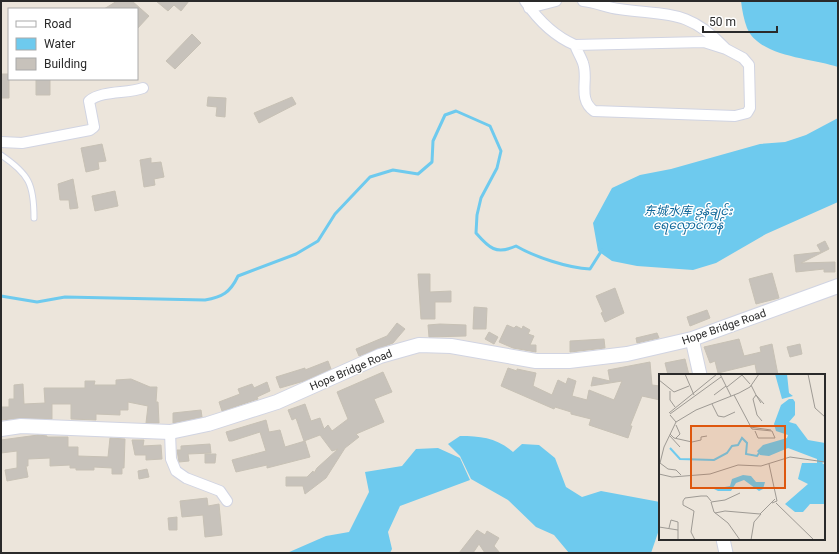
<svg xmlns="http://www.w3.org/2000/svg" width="839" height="554" viewBox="0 0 839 554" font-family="Roboto,'Noto Sans SC','Noto Sans Myanmar',sans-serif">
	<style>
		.water { fill: #6ecaee }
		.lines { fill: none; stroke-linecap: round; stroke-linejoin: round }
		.stream { stroke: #6ecaee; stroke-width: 3 }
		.building { fill: #c7c2bb; stroke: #c7c1b5 }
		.service-casing { stroke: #d1d4e2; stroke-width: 7 }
		.minor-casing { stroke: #d1d4e2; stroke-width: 12 }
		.tertiary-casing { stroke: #d1d4e2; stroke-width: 15 }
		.secondary-casing { stroke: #d1d4e2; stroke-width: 16 }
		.service { stroke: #fff; stroke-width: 5 }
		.minor { stroke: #fff; stroke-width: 10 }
		.tertiary { stroke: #fff; stroke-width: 13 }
		.secondary { stroke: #fff; stroke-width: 14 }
		.labels { text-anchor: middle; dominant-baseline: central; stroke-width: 3; stroke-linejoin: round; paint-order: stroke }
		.street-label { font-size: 11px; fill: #2a2a2a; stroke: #fff }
		.water-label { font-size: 12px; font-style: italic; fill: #0e6799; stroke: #fff }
		.inset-river { fill: none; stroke: #6ecaee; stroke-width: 2 }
		.inset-road { fill: none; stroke: #9e9a94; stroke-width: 1 }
		.view { fill: #de570e; fill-opacity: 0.15; stroke: #de570e; stroke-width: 2 }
		.inset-edge { fill: none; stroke: #2a2a2a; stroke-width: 2 }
	</style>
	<rect width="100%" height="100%" fill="#ece5db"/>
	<path class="water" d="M741,1H838V67C812,58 759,57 747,28C744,20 742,10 741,1Z
		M838,118V202L766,234L716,263L693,270L637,266L612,261L598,251L593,223L612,188L640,175L671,169L760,144L785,142L806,135Z
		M460,436C481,436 497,438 513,452L522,444L539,445L555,458L566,487L582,497L601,491L660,502V527L651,553H569L554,535L536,527L508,500L471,479L460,456L448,444Z
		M438,448L460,458L470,480L400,506L388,532L392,549L390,553H287L326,536L349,532L369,492L365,472L402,466L416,449Z"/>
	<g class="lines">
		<path class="stream" d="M1,296L37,302L65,297L205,300C222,297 230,293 238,276L296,254L318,241L335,214L370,177L393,170L418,174L432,162L433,141L445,115L456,111L490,126L501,151L497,168L481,198L477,215L476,233C489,248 496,255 516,246C535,257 568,268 590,269L602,250"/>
	</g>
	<path class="building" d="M117,1H132L149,16L137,29V9H104Z
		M156,1H189L181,11L174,5L168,11Z
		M192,34L201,43L175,69L166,61Z
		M1,74H9V98H1Z
		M36,79H50V95H36Z
		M208,97L226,98L225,117L216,116L217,107L207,106Z
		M292,97L296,104L259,123L254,113Z
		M102,144L106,161L98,162L99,169L86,172L81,148Z
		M151,158V163L161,162L164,177L154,179L155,185L144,187L140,160Z
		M73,179L78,208L70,209L69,200H60L58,184Z
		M115,191L118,206L95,211L92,196Z
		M825,241L829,249L801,263L835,262V272H824V269L796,272L794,255L821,252L817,245Z
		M772,273L779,298L756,304L749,279Z
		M418,274H430V292L451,291V302H435V319H421Z
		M615,288L624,313L605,322L601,313L603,312L596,296Z
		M474,307L487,308L486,329H473Z
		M707,310L710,318L690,326L687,317Z
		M397,323L405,329L393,343L359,356L356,349L387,336Z
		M440,324L466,325V336L429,337L428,325Z
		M507,325L514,328L516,326L522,329L523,326L530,330L528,334L534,336L530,345H536V352L513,348L499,342Z
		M489,332L498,337L494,344L485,339Z
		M657,333L659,338L637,343L636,338Z
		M604,339L605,348L570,352V341Z
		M739,339L744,356L761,352L760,347L772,344L778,375H757L755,364L718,373L715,361L710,363L704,347Z
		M800,344L802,354L790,357L787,347Z
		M685,359L689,375H668L665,363Z
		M328,361L331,369L304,381L280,388L276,377L305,368V370Z
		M650,362L652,385L660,386V400L642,396L630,426H632L628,438L589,425L591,419L571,414V412L555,407L554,409L501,386L508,368L517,371V369L536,373L533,386L552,395L558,380L566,384L568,378L576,381L572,396L587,400L589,390L614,400L622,381L591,386L593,377L610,381L608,370Z
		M383,372L392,392L374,399L384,422L356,434L359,437L345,448L326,478L305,494L303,486H286V477H307L313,471L314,473L317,468L338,449L332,451L320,435L304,441L296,418L292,420L288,410L305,404L311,421L320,418L324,429L328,425L332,431L348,419L337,392Z
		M131,379L150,387H157L156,402H158L159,423H146L148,406L128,402V410H120V415L96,414V420L71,419V404H52V419L21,418L1,420V407H9V399H14V385L23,384L24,404L45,403L44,388H85V381H95L94,385H116V380Z
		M267,382L270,391L257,397L258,399L222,411L219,402L240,394L238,389L252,384L254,388Z
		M201,410L202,417L173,423V413Z
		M266,420L269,432L280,430L285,447L305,441L310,457L267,468V465L236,472L232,460L266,451L260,432L232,441H229L226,432Z
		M38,435L47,436V437H68V447H78V456L108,457L110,438L125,439L124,468H122V474H112V468L94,467V470H76V468H70V465L50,466V458L28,459V466H26L28,477L7,481L5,470L17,468V451L1,453V440Z
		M132,440H144L143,446L161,445L162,459L146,460V455H135Z
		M210,444L211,453L188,454L189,461L179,462L177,450H181V446Z
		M205,454H216L215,463H205Z
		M147,469L149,477L139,479L138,471Z
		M207,498L208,506L219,504L222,535L205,537L203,515L182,517L180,501Z
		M177,517V530H169L168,518Z
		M477,530L485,535L487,531L499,538L494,546L500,553H485L479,544L473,553H459Z"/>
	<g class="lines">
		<g class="service-casing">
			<path id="service" d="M1,155C29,174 34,184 34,218"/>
		</g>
		<g class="minor-casing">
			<path id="minor" d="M525,1C538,20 554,36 575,45L704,42L726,49L743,58L749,65L750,108L747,113L735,116L594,111C577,99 589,79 583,63C581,57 577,51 575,45
				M583,1C596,2 607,8 619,9C668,16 688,9 725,48
				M529,8L556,1
				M1,142L22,143L90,130L94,127L89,101C102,90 127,94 143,88
				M170,432L171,459L176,471L186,478L220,491L227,501"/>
		</g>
		<g class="tertiary-casing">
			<path id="tertiary" d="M692,339L700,375
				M723,539L726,553"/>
		</g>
		<g class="secondary-casing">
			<path id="secondary" d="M1,429L21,426L170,432L208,424L277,402L380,356L419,345L451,346L536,361H569L627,354L692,339L838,286"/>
		</g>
		<use href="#service" class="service"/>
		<use href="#minor" class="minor"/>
		<use href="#tertiary" class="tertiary"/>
		<use href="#secondary" class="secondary"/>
	</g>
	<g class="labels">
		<g class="street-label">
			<text transform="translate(724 327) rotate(-19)">Hope Bridge Road</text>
			<text transform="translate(351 370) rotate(-23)">Hope Bridge Road</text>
		</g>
		<g class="water-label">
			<text x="688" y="211">东城水库 ဒွန်ချင်း<tspan x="688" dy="14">ရေလှောင်ကန်</tspan></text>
		</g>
	</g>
	<g transform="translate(659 374)">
		<rect width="166" height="166" fill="#ece5db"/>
		<path d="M116,0H128L130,19L134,22L123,25ZM130,25H134L136,28V41L130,48L137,50L149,66L166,69V87L163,89L166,91V130H151L144,138H136L126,130L149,110L139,105L143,89H158V85L129,74L110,82L101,81L98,77L104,71L128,64L129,61L117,57L115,50L122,31ZM84,101L92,102L97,108H106L104,115L100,117L85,106L77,109L72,117H59L55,115L71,112L73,105Z" fill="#6ecaee"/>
		<path class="inset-river" d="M11,74L21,85L55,86L68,79L73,72L79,71L83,64L88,69L87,80L98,82L100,79"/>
		<path class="inset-road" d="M26,0L35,21M61,0L72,22M149,0L156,34L166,43M0,6L15,18L30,12M92,11L97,21L94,25L98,41L103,47M68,13L83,1L91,10M11,17V26L16,33M55,21L67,12M75,21L93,55L113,57L116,64H99L96,57M102,29L97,21L105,30M53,30L59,42L65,43L76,38M10,39L58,0M11,40L62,3M11,41L17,48L5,73L1,89L9,95L17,96L22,101M17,48L37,36L80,19L91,13L100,0M17,51L21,60L17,64M91,53L112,56M11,60L15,64L33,68L42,66V63L48,62M11,62L21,73M110,90L118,127L113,129M0,100L13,103L51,100L79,91L102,92L131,83L166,88M117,129L155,166M56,139L66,137L101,140L116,125M0,153L19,156M10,154L12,146L19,148V166M36,166L32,158L35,137L24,131V127L26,124L42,122H48L52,127M81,166L69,149L55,138L52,128L66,126L81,119M92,166L95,148L102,140"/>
		<path class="view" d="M32,52H126V114H32Z"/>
		<rect width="166" height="166" class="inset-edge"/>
	</g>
	<rect width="839" height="554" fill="none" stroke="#2a2a2a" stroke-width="4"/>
	<rect x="8" y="8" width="130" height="72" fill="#ffffff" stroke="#aaaaaa"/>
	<rect x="16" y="21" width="20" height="6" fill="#ffffff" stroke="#aaaaaa"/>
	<text x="44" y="28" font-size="12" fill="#2a2a2a">Road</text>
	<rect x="16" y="38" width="20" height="12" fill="#6ecaee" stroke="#aaaaaa"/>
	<text x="44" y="48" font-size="12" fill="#2a2a2a">Water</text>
	<rect x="16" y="58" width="20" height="12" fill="#c7c2bb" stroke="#aaaaaa"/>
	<text x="44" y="68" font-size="12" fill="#2a2a2a">Building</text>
	<path d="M703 26v6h74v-6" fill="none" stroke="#2a2a2a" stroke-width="2"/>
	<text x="709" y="26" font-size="12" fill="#2a2a2a" stroke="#ffffff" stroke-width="3" paint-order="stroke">50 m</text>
</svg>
